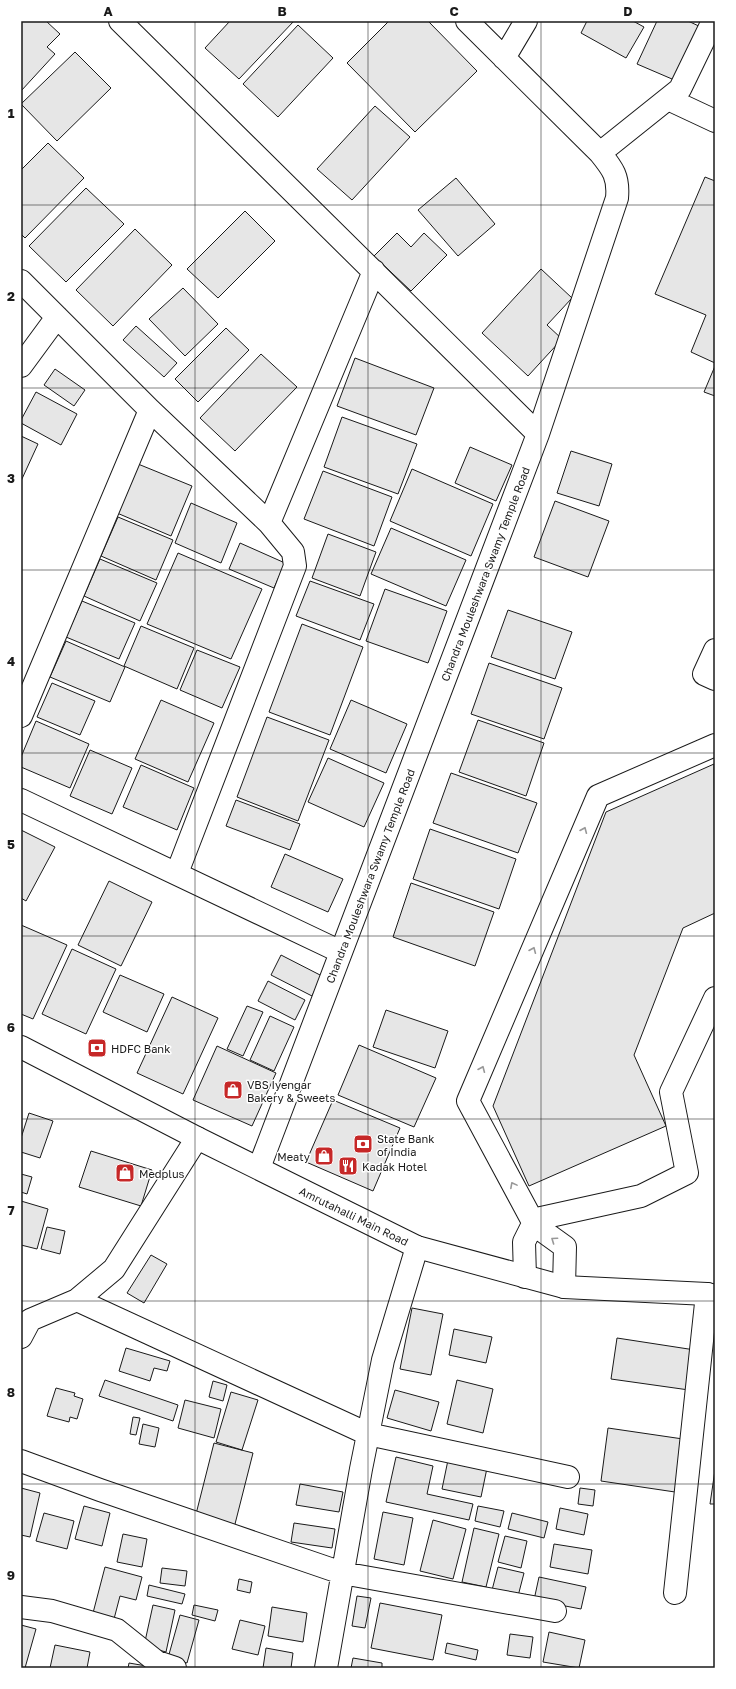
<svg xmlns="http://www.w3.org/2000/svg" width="736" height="1689" viewBox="0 0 736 1689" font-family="'Golos Text',sans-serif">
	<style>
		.building { fill: #e6e6e6; stroke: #1a1a1a }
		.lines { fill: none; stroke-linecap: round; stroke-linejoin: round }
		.minor-casing { stroke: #1a1a1a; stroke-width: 24 }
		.tertiary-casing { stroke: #1a1a1a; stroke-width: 24 }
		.minor { stroke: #fff; stroke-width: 22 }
		.tertiary { stroke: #fff; stroke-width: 22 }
		.oneway { stroke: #989898 }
		.grid { fill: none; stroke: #1a1a1a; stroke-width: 1; stroke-opacity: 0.55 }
		.labels { text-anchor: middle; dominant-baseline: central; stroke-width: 3; stroke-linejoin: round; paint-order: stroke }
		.street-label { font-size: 11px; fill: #1a1a1a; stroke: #fff }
		.poi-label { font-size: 11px; fill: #1a1a1a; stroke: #fff; text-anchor: start }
		.neatline { fill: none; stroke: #1a1a1a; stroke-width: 1.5 }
		.grid-label { font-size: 13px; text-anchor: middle; font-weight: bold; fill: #1a1a1a }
	</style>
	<rect width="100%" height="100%" fill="#fff"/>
	<path class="building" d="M21,21H46L60,34L47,47L55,54L21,91Z
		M230,21H294L239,79L205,48Z
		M389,21H428L477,71L415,132L347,63Z
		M587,21H633L644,27L626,58L581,33Z
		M657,21H688L703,28L679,82L637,64Z
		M298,25L333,58L278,117L243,84Z
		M75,52L111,88L57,141L21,104Z
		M375,106L410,137L352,200L317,169Z
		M48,143L84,178L25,238L21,234V170Z
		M705,177L715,181V363L691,352L706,315L655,294Z
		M456,178L495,224L458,256L418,210Z
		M86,188L124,224L66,282L29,246Z
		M245,211L275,241L218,298L187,269Z
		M135,229L172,265L113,326L76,290Z
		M397,233L411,247L424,233L447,255L411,291L374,256Z
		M541,269L572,298L547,325L562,339L528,376L482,333Z
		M183,288L218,324L185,356L149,319Z
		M136,326L177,363L164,377L123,340Z
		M226,328L249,350L198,402L175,379Z
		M261,354L297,387L235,451L200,418Z
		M355,358L434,388L416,435L337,406Z
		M715,366V396L704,392Z
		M55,369L85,390L74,406L44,385Z
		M36,392L77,414L61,445L21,423V420Z
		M342,417L417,444L398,494L324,467Z
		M21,436L38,444L21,481Z
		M470,447L512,465L496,501L455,483Z
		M571,451L612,464L599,506L557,493Z
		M138,464L192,486L171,536L117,513Z
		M412,469L493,504L471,556L390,521Z
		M323,471L392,497L374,546L304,519Z
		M555,501L609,521L588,577L534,557Z
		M191,503L237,523L221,563L175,543Z
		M118,517L173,540L156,580L101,556Z
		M391,528L466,560L446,606L371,574Z
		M328,534L376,552L360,596L312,578Z
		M240,543L285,563L274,588L229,569Z
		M178,553L262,589L231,659L147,624Z
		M100,559L157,583L140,621L84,596Z
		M310,581L374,604L360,640L296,616Z
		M385,589L447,611L428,663L366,641Z
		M82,601L135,623L119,659L66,637Z
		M508,610L572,632L555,679L491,657Z
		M302,624L363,647L330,735L269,712Z
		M141,626L194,648L177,689L124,666Z
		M66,641L125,667L110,702L50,677Z
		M197,650L240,667L222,708L180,690Z
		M489,663L562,688L544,739L471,714Z
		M52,683L95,701L80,735L37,717Z
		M161,700L214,723L188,782L135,759Z
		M351,700L407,724L386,773L330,749Z
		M267,717L329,740L298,821L237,797Z
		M478,720L544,743L526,796L459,772Z
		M36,721L89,744L70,788L21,767V757Z
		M90,750L132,768L112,814L70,796Z
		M328,758L384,783L364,827L308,802Z
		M714,764L715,913L683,928L634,1055L666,1126L529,1186L493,1106L606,812Z
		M141,765L194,788L177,830L123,807Z
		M451,773L537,803L518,853L433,823Z
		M236,800L300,824L290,850L226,826Z
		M430,829L516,859L499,909L413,879Z
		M21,830L55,847L26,901L21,898Z
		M285,854L343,879L328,912L271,887Z
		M109,881L152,902L121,966L78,945Z
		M411,883L494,912L475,966L393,937Z
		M21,925L67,945L33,1019L21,1014Z
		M72,949L116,969L86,1034L42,1014Z
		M281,955L322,976L312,996L271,975Z
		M120,975L164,994L147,1032L103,1012Z
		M268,981L305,1000L295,1020L258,1001Z
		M172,997L218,1018L183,1094L137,1073Z
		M247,1006L263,1012L243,1056L227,1049Z
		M386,1010L448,1031L435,1068L373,1047Z
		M270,1016L294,1027L274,1071L250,1060Z
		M359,1045L436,1078L414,1127L338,1095Z
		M217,1046L276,1073L252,1126L193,1100Z
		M333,1100L400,1128L373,1191L306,1162Z
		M29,1113L53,1121L40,1158L21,1152V1138Z
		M91,1151L152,1170L141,1206L79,1187Z
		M21,1174L32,1177L27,1194L21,1192Z
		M21,1201L48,1209L37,1249L21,1245Z
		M47,1227L65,1231L60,1254L41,1249Z
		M151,1255L167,1264L144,1303L127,1293Z
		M412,1308L443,1314L431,1375L400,1369Z
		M454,1329L492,1337L486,1363L449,1355Z
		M617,1338L695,1350L689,1390L611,1379Z
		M126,1348L170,1361L167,1371L154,1368L150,1381L119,1371Z
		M105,1380L178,1405L173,1421L99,1396Z
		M457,1380L493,1389L483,1433L447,1424Z
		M213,1381L227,1385L223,1401L209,1397Z
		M56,1388L75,1393L74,1396L83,1399L77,1419L70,1417L69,1422L47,1416Z
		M395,1390L439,1402L431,1431L387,1418Z
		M231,1392L258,1400L242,1450L216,1442Z
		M185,1400L221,1409L214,1438L178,1428Z
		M133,1417L140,1418L136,1435L130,1434Z
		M143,1424L159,1428L155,1447L139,1444Z
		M608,1428L683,1439L675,1492L601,1481Z
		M214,1443L253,1453L234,1528L195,1518Z
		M396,1457L433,1466L427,1494L473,1504L469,1520L386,1502Z
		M448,1460L487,1468L481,1497L442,1489Z
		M715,1470V1504H710Z
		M300,1484L343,1492L339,1512L296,1505Z
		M21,1488L40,1493L30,1537L21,1535Z
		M580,1488L595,1490L593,1506L578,1504Z
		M84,1506L110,1513L102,1546L75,1539Z
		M478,1506L504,1511L500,1527L475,1521Z
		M560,1508L588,1514L584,1535L556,1529Z
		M383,1512L413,1518L404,1565L374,1559Z
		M44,1513L74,1521L67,1549L36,1541Z
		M512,1513L548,1522L544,1538L508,1529Z
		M433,1520L466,1529L453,1579L420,1571Z
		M294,1523L335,1529L332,1548L291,1542Z
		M474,1528L499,1534L486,1587L462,1582Z
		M123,1534L147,1539L142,1567L117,1562Z
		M505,1536L527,1541L521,1568L498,1562Z
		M554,1544L592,1550L588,1574L550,1567Z
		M105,1567L142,1577L136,1600L120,1596L114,1619L93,1613Z
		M498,1567L524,1573L517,1600L491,1594Z
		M162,1568L187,1571L185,1586L160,1583Z
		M539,1577L586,1587L581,1609L534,1600Z
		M239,1579L252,1582L250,1593L237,1590Z
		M149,1585L185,1594L182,1604L147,1596Z
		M357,1596L371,1598L365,1628L352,1626Z
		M380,1603L442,1615L433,1660L371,1648Z
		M153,1605L175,1610L166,1652L144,1646Z
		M194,1605L218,1610L215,1621L192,1615Z
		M272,1607L307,1613L303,1642L268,1636Z
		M180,1615L199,1620L187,1663L168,1658Z
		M240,1620L265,1626L258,1655L232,1649Z
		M21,1625L36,1629L25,1668H21Z
		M549,1632L585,1640L579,1668L543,1662Z
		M510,1634L533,1637L530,1658L507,1655Z
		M447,1643L478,1650L476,1660L445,1653Z
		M55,1645L90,1652L87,1668H50Z
		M266,1648L293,1653L291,1668H263Z
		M353,1658L382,1663V1668H351Z
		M129,1663L158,1668H128Z"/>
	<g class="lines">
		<g class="minor-casing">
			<path id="minor" d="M120,21L538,434
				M504,58L526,21
				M668,99L715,121
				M600,153L680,89L713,21
				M21,281L150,410L269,523L293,552L295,566L177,873
				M21,366L57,317
				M269,523L374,271
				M715,650L704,674L715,679
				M21,716L150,410
				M21,800L341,952
				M259,1168L538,434L617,198C619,177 613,169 600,153L467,21
				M532,1220L641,1196L687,1173L671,1092L715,998
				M533,1224L565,1247L564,1287
				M525,1277L524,1242L533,1224L532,1220L468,1101L598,796L715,745
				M77,1300L368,1434L568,1477
				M21,1337L30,1320L77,1300L114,1269L197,1138
				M21,1461L100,1490L342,1573L555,1611
				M675,1593L707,1294
				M21,1607L52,1611L117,1630L157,1662L175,1668
				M326,1668L361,1469L383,1360L417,1247"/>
		</g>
		<g class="tertiary-casing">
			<path id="tertiary" d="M21,1047L197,1138L417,1247L564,1287L707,1294L715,1296"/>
		</g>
		<use href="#minor" class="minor"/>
		<use href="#tertiary" class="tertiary"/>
	</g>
	<defs><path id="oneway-chevron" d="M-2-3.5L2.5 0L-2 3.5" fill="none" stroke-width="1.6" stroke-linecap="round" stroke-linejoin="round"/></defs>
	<g class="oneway">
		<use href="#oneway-chevron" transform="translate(584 830) rotate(-67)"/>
		<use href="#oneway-chevron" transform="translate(533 950) rotate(-67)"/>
		<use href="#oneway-chevron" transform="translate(482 1069) rotate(-67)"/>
		<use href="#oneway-chevron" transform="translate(513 1185) rotate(-118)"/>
		<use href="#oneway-chevron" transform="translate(554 1240) rotate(-145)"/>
	</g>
	<path class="grid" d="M195,21V1668M368,21V1668M541,21V1668M21,205H715M21,388H715M21,570H715M21,753H715M21,936H715M21,1119H715M21,1301H715M21,1484H715"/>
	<defs>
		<g id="bank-square" transform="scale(1)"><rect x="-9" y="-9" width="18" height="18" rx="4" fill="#c62828" stroke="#fff"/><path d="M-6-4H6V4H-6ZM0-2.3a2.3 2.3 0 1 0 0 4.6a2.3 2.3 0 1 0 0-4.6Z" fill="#fff"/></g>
		<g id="shop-square" transform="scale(1)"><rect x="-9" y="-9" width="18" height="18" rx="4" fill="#c62828" stroke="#fff"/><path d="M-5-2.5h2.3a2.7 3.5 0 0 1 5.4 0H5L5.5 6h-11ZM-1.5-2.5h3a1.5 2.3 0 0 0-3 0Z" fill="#fff"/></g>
		<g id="restaurant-square" transform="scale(1)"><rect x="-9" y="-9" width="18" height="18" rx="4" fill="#c62828" stroke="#fff"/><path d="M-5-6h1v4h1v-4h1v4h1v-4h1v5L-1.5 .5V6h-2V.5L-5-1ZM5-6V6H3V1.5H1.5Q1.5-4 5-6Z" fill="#fff"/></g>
	</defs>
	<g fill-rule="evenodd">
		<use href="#bank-square" x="97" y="1048"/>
		<use href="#shop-square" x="233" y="1090"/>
		<use href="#bank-square" x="363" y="1144"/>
		<use href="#shop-square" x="324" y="1156"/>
		<use href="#restaurant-square" x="348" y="1166"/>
		<use href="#shop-square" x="125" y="1173"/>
	</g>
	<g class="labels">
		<g class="street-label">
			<text transform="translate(485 574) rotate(-69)">Chandra Mouleshwara Swamy Temple Road</text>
			<text transform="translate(370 876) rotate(-69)">Chandra Mouleshwara Swamy Temple Road</text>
			<text transform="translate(354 1216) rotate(26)">Amrutahalli Main Road</text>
		</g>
		<g class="poi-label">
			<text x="111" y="1048">HDFC Bank</text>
			<text x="247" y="1084">VBS Iyengar<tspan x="247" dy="13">Bakery &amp; Sweets</tspan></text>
			<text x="377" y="1138">State Bank<tspan x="377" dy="13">of India</tspan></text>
			<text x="310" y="1156" text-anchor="end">Meaty</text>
			<text x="362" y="1166">Kadak Hotel</text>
			<text x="139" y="1173">Medplus</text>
		</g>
	</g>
	<rect width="736" height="1689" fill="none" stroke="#ffffff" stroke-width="44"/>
	<rect x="22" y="22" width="692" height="1645" class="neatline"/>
	<g class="grid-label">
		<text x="108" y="16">A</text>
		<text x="282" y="16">B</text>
		<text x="454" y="16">C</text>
		<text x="628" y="16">D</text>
		<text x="11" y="118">1</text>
		<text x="11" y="301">2</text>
		<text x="11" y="483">3</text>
		<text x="11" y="666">4</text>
		<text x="11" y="849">5</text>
		<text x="11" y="1032">6</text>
		<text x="11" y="1215">7</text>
		<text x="11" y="1397">8</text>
		<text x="11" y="1580">9</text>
	</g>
</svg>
